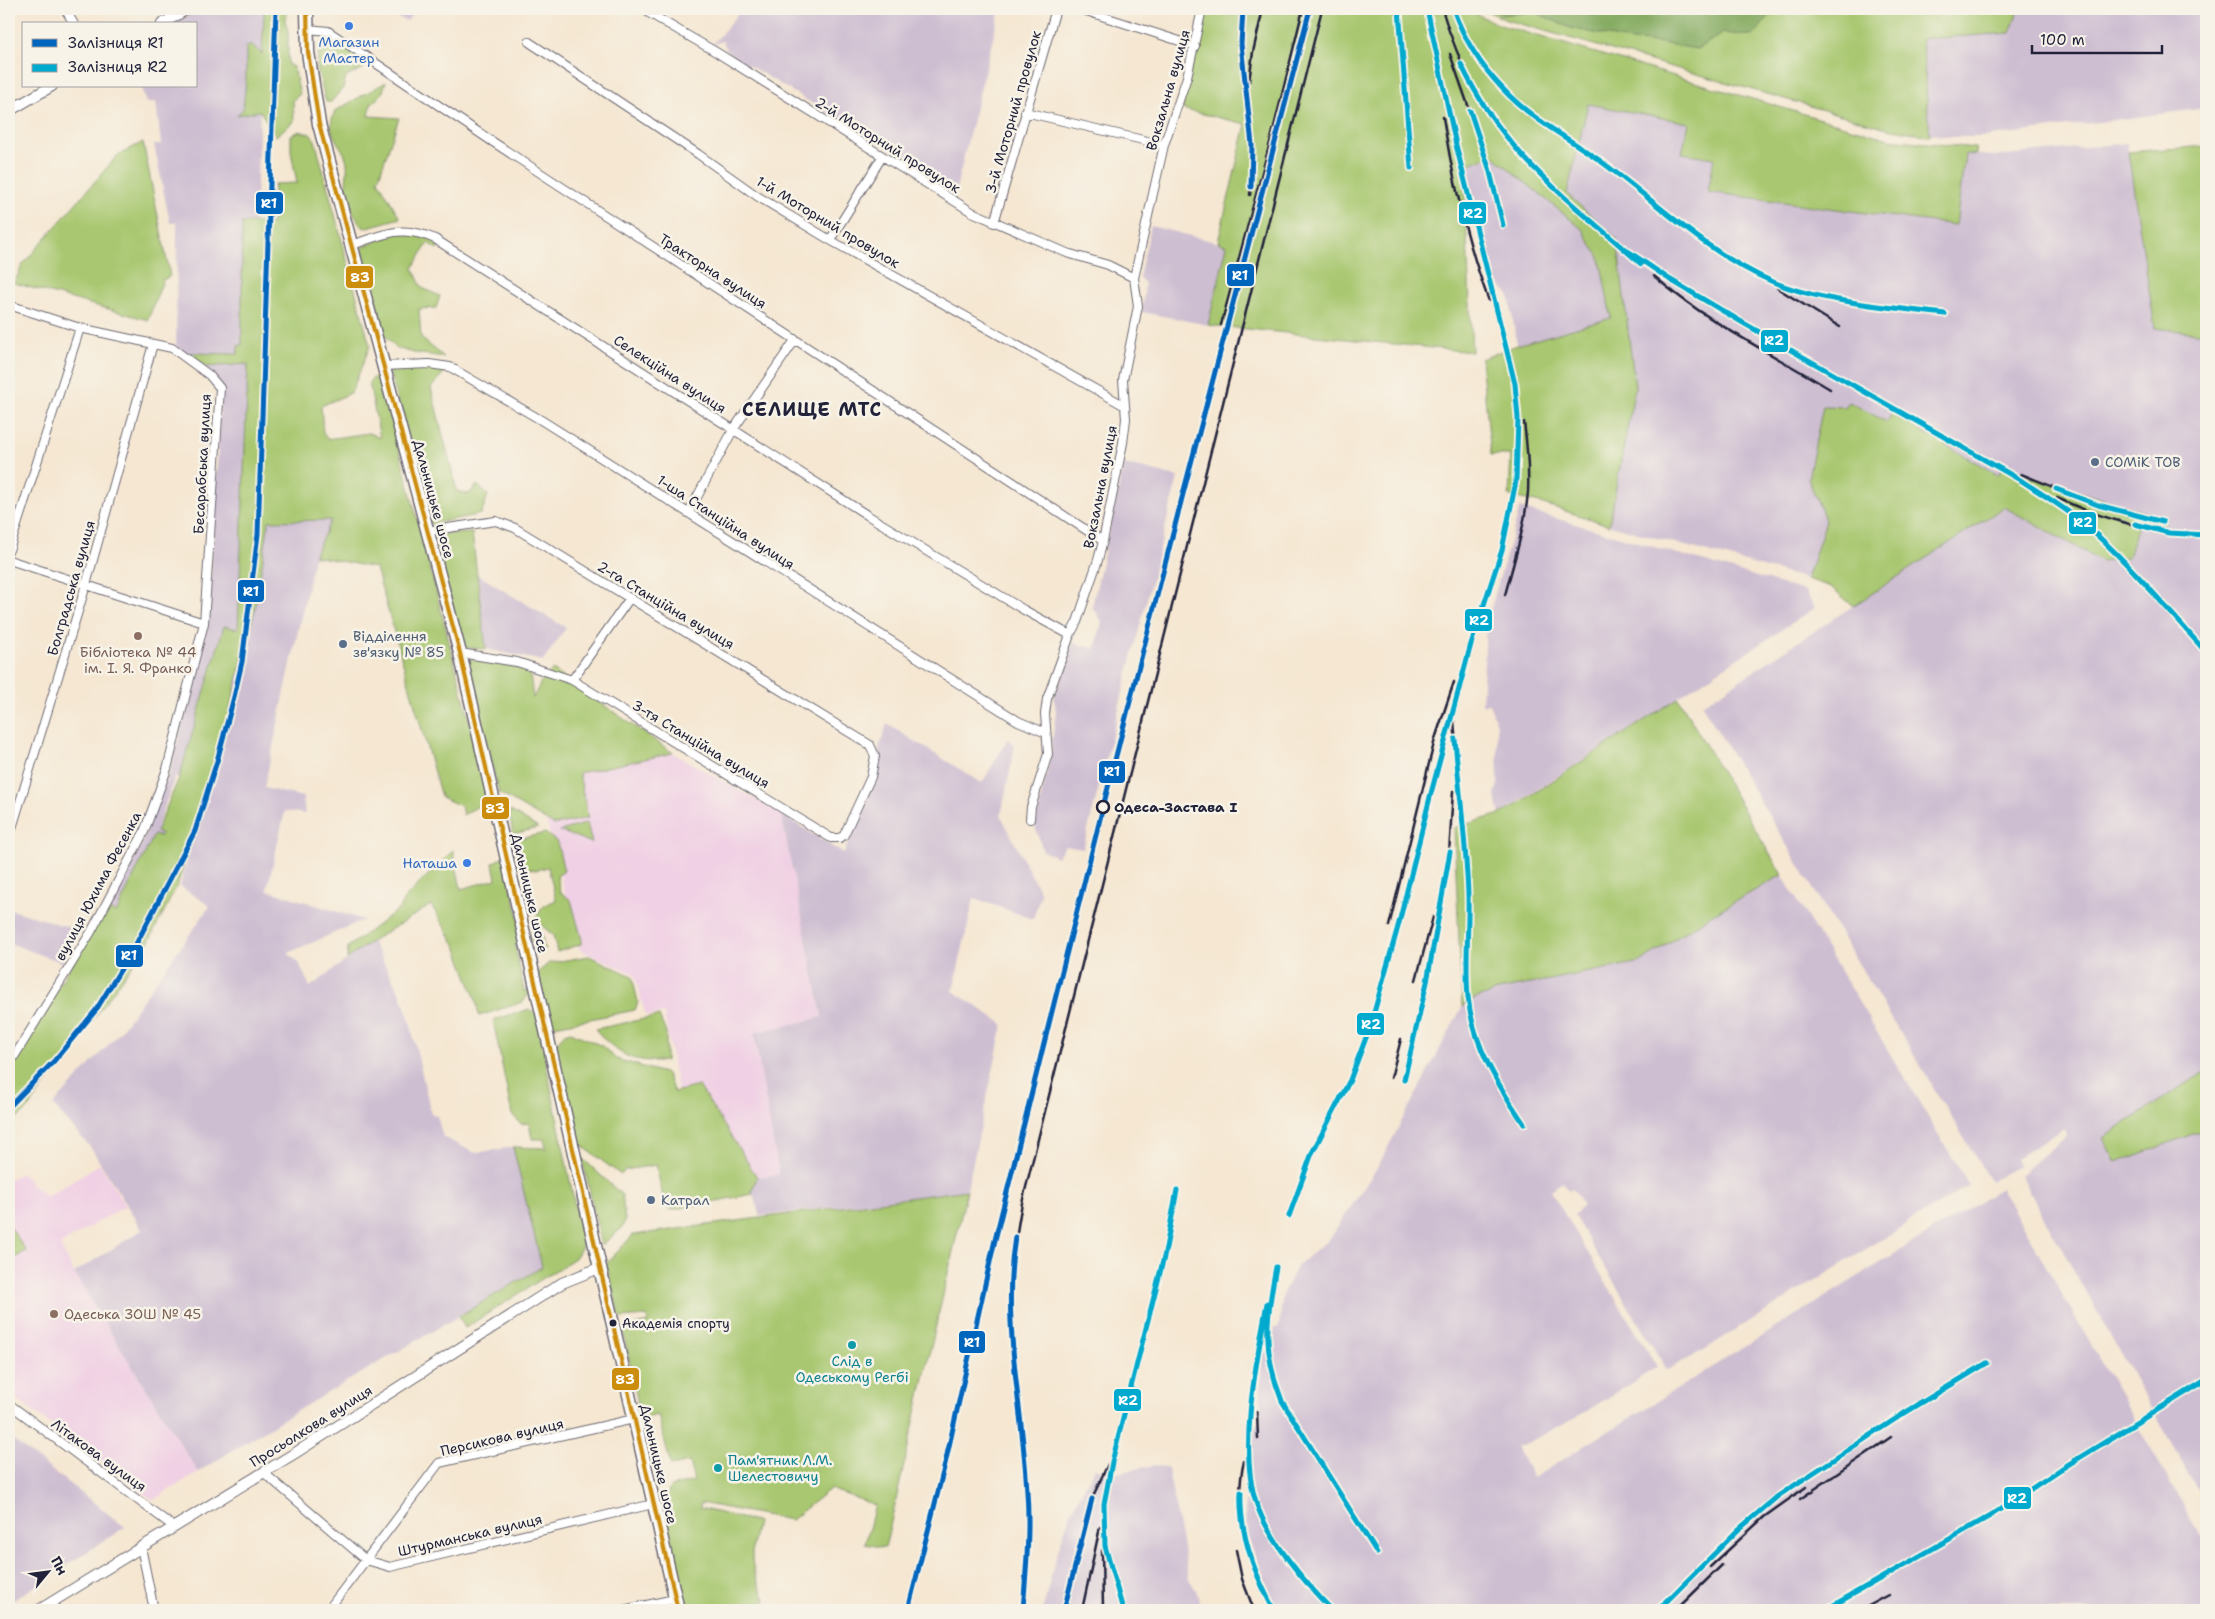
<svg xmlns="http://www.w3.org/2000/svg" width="2215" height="1619" viewBox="0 0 2215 1619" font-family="'Shantell Sans',sans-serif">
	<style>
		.built { fill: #f0d0e4 }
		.industrial { fill: #cebed1 }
		.green { fill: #a8c76f; stroke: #657455 }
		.forest { fill: #86ac62; stroke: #54674e }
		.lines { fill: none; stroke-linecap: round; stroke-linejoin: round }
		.minor-casing { stroke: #6c6770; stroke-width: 10 }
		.tertiary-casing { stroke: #6c6770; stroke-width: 12 }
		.primary-casing { stroke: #6c6770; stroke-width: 15 }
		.minor { stroke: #fff; stroke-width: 8 }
		.tertiary { stroke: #fff; stroke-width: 10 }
		.primary { stroke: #fff; stroke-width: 12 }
		.rail { stroke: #22223b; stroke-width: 2.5 }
		.bus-1-casing { stroke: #f7f3e8; stroke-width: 8 }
		.bus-1 { stroke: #cc8c0c; stroke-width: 4 }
		.rail-1-casing { stroke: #f7f3e8; stroke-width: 9 }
		.rail-2-casing { stroke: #f7f3e8; stroke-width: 9 }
		.rail-1 { stroke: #0065bd; stroke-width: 5 }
		.rail-2 { stroke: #00a9ce; stroke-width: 5 }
		.shop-dot { fill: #3f7fe0; stroke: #f7f3e8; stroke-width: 2 }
		.service-dot { fill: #5c6f8a; stroke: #f7f3e8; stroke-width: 2 }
		.education-dot { fill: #8d6e63; stroke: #f7f3e8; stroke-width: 2 }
		.stop-dot { fill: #f7f3e8; stroke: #22223b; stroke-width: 2.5 }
		.bus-dot { fill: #22223b; stroke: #f7f3e8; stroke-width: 2 }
		.culture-dot { fill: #0f9aa8; stroke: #f7f3e8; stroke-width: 2 }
		.labels { text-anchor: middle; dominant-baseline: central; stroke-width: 5; stroke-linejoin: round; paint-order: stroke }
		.bus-label { font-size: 13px; fill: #22223b; stroke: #f7f3e8; text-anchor: start }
		.shop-label { font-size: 14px; fill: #366cbe; stroke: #f7f3e8 }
		.street-label { font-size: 14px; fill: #22223b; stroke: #f7f3e8 }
		.service-label { font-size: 14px; fill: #4e5e75; stroke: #f7f3e8; text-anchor: start }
		.education-label { font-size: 14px; fill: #785e54; stroke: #f7f3e8 }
		.stop-label { font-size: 14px; font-weight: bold; fill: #22223b; stroke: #f7f3e8; text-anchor: start }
		.culture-label { font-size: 14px; fill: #0d838f; stroke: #f7f3e8 }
		.district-label { font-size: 19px; font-weight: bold; letter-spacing: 1px; fill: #22223b; stroke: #f7f3e8 }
		.line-badge { stroke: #f7f3e8; stroke-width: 2 }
		.badge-label { font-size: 14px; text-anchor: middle; font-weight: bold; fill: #fff }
	</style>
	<rect width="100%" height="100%" fill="#f7f3e8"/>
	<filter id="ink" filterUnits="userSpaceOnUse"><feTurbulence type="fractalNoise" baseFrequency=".02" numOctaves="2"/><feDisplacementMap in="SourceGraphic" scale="10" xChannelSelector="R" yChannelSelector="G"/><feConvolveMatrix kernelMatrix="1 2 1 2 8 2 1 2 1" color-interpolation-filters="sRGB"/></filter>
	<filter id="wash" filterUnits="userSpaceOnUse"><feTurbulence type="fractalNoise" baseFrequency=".0096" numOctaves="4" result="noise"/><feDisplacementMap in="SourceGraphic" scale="20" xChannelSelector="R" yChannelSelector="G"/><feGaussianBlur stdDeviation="1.12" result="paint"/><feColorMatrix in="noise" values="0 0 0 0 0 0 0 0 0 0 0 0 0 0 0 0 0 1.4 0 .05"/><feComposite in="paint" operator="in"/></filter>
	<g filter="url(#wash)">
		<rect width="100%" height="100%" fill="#f5e7d2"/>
		<path class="built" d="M673,753L781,814L822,1017L754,1033L779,1175L757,1177L699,1086L678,1091L664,1013L646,1016L634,974L580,950L536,782Z
			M100,1164L125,1206L60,1245L74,1273L198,1472L153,1500L9,1394V1180L21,1173L46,1197Z"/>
		<path class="industrial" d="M198,9H263L264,12L262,55L246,82L243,109L238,114L260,111L255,223H243L242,346H238V354L184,353L176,346L177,223H170L154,144H161L156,102L146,103L141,86H196V24H175Z
			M376,9H416L407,21Z
			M742,9H1000L956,189L728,53L723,41L712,45Z
			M2019,9H2206V108L1984,137H1953L1930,134L1922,38L2010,33Z
			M1588,103L1689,123L1714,158L1708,192L1956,225L1965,154L1995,156L2127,143L2155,328L2206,334V1071L2104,1138L2116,1163L2206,1129V1504L2020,1175L2067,1135L2065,1128L2015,1159L2018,1166L1990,1181L1702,705L2004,507L2102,561L2128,557L2139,522L2163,527L2028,476L2005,463L1998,475L1892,414L1887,422L1849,402L1846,407L1823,406L1808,479L1826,521L1807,579L1609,525L1635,387L1617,239L1567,194Z
			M1492,155L1583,229L1600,259L1612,318L1517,345L1509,295L1497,282L1464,166Z
			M1151,226L1227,245L1208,325L1142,312L1145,284L1139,277Z
			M248,363L238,630L224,626L179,778L175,776L156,831L161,833L160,836H154L115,914L106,908L141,846L170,771L209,618L221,388L206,367Z
			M1124,464L1178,477L1083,849L1065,846L1057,857L1043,851L1035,826L1051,753L1056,711L1054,698L1073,643L1095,649L1102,621L1092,607Z
			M1520,508L1805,591L1815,608L1500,814L1495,795L1498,784L1497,724L1489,704H1482L1486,625Z
			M331,520L314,557L264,788L303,797L305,814L285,811L267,890L364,920L288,953L299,963L310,987L372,941L401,995L409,1018L431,1113L437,1116L443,1137L475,1153L513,1147L542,1267L283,1419L198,1472L74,1273L142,1230L91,1148L53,1105L120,1032L210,906L180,886L255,609L269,521Z
			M478,575L566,628L543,661L486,649Z
			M887,724L982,783L1008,739L1015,745L1001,816L1041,894L1033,919L974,898L953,991L1003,1024L967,1190L760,1216L752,1191L757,1177L779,1175L754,1033L822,1017L781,814L844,854Z
			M1782,875L1969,1185L1702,1351L1667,1370L1574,1216L1583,1204L1573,1189L1568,1191L1563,1182L1550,1190L1657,1367L1585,1412L1522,1446H1516L1533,1478L2001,1188L2206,1545V1610H1268L1273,1601L1248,1538L1245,1516L1246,1478L1254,1425L1261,1423V1369L1263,1352L1273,1350L1269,1329L1279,1327L1283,1293L1296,1267L1331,1237L1377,1168L1462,1007L1470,1000L1711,915Z
			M9,909L81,931L63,963L9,943Z
			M9,1437L125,1527L9,1603Z
			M1155,1465L1168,1469L1189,1579L1196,1590L1202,1610H1043L1054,1563L1071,1512L1095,1468L1113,1474Z"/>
		<path class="green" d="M263,9H287L285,20L288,31V64L293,67L300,94L293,100L294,121L276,136L260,111L237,115L243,109L246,82V46H253L262,54L264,12Z
			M1203,9L1266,10V9H1466L1500,25L1889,139L1975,148L1976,155L1965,154L1956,225L1708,192L1714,158L1682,153L1689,123L1588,104L1567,194L1617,239L1635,387L1609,525L1540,503L1509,496L1511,455H1491L1481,359L1517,345L1611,318L1600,259L1582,229L1492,155L1464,166L1472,352L1208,325L1227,246L1218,242L1246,124L1182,109Z
			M1483,9H2019L2010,33L1922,39L1930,136L1887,128L1506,20Z
			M327,45L350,51L364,61V68L346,77L343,88L331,102H326L317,68L319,49Z
			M386,82L382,94L371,104L369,116L399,118L378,180L400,218L364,228C352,215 347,203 346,185C346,178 348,169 347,162C343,142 323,136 335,111Z
			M300,131L310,134L315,140L370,346L351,393L321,406L323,433L327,439L369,433L380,438L369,382L375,376H380L490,799L463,815L461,806L441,797L376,568L314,556L331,520L269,521L255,609L217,761L177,886L147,945L26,1111L9,1125V1067L106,908L116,913L154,835L160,836L161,833L156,832L179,778L224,626L238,629L248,364L206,367L184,353L238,354V346L242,345V223H272L274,184L297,183L291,152V135Z
			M143,142L170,276L163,280L148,320L14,283L23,264L117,156Z
			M2206,146V334L2155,328L2128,152Z
			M400,232L430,239L439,245L437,249L428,243L413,268L422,288L440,296L436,308L419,309L421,338L444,357L414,353L396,348L385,336L362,247Z
			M430,366L446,370L431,388L457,491L469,494L477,485L488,495L481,514L431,524L389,371Z
			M1849,402L1887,422L1891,414L1998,475L2005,463L2028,476L2166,519L2163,527L2139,522L2128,557L2102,561L2004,507L1853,606L1831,587L1807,579L1826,521L1808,479L1823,406L1845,407Z
			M472,533L486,649L464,648L432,534Z
			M466,658L525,669L530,673L533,698L543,678L553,670L673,753L579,773L588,818L554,825L499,793Z
			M1678,698L1782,875L1711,915L1640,962L1504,989L1471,1000L1462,1007L1454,828L1500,814L1510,809Z
			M509,810L538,828L513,834Z
			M587,823L592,843L560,831Z
			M545,833L557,842L564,871L557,876L560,892L571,900L582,940L581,944L557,952L553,935L541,925L539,928L545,950L536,949C526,939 534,919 542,908C546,904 552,902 556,900L548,867L536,870L518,866L513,840Z
			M453,850L461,889L496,879L493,863L505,855L523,940L515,945L524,991L532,989L523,1002L479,1016L476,1000L456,946L431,905L372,941L347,959L348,947L399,909L404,899Z
			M589,956L632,976L638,1002L635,1010L555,1026L549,1023L537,973L549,963Z
			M530,1009L536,1014L583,1245L575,1258L465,1328L459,1316L542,1267L513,1147L546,1148L544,1139H532L529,1123L521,1124L512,1115L493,1020Z
			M659,1016L666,1033V1061C629,1062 620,1056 595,1029Z
			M571,1032L602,1046L616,1059L667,1074L674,1092L699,1086L757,1177L752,1191L753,1194L670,1210L664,1202L656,1165L625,1170L621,1175L577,1142L554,1047L564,1034Z
			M2206,1071V1129L2116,1163L2103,1138Z
			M582,1158L622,1195L625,1220L622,1228L602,1245Z
			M967,1190L885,1548L865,1544L875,1505L830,1489L791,1520L700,1503V1508L757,1522C749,1558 750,1567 766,1601L739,1610H684L662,1511L670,1487L694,1481L689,1462L671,1466L658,1415L641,1419L623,1331L627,1327L648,1322L647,1316L620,1318L606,1264L633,1235Z
			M9,1225L26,1251L9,1262Z"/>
		<path class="forest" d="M1494,9H1563L1589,15L1636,12L1639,9H1775L1753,36L1723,33L1697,49L1655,42L1633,41L1570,28L1534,12L1501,15Z"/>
	</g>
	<g filter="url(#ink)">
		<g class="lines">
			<g class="minor-casing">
				<path id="minor" d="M65,9L74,24
					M642,9L716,52L972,212L1067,253L1108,265L1134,278
					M1080,9L1195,46
					M308,29L328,31L490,140L1103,541
					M529,42L698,154L757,196L830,240L1125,406
					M1025,112L1164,145
					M994,223L1056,9
					M830,240L882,157
					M352,245C384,234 402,224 435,239L867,515L1024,610L1070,635
					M9,305L80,328L172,348L209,375L220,388L204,623L167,769L144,832L91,932L9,1065
					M383,366L429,364L450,367L541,420L1018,721L1046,733
					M689,512L733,430L795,340
					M427,531L496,521L515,528L870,745L875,756L871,777L844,835L840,838H831L572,680L517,662L460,653
					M9,550L80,328
					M9,560L204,623
					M572,680L630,598
					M1030,819L1031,807L1048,754L1045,714L1047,699L1070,635L1077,622L1098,560L1103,541L1123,443L1126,419L1123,380L1138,306L1134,278L1164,145L1187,77L1202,9
					M9,838L86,585L153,344
					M9,1404L174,1527
					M263,1472L366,1560L390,1567L653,1504
					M141,1547L154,1610
					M328,1610L439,1463L634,1419
					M623,1610L675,1599"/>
			</g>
			<g class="tertiary-casing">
				<path id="tertiary" d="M162,24L187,9
					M9,111L52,86
					M39,1610L300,1450L562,1283L599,1268"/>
			</g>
			<g class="primary-casing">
				<path id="primary" d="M307,9L308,52L319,124L460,653L678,1610"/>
			</g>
			<use href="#minor" class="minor"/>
			<use href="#tertiary" class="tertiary"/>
			<use href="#primary" class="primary"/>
			<path class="rail" d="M404,9V11
				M1243,9C1241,31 1241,52 1243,74C1247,114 1256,155 1250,195
				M1399,9L1411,168
				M1442,9C1461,75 1496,132 1545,181C1570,206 1599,228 1626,251
				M1453,9C1464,39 1480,65 1502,88C1529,118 1567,137 1599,160C1656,201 1706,253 1771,281C1822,303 1891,307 1945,314
				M1450,54L1482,145L1503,225
				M1249,82L1253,52L1263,9
				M1443,117C1453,180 1466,241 1489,301
				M1622,247L1669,279L1745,324L2022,481C2042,494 2063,507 2082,522C2127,560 2166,608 2206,652
				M1654,276C1706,322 1771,353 1830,389
				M1777,288L1840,327
				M1221,325L1272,135L1303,9
				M2021,474L2098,505L2163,522
				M2057,498C2102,519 2156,534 2206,535
				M1505,595C1514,561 1525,527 1528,492C1529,469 1527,445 1524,422
				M1454,721L1466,857L1468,896L1467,978L1470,1013L1482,1052L1495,1081L1524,1124
				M1389,926L1435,739L1454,682
				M1416,980L1433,917
				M1427,982L1448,869L1453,791
				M1391,1078L1401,1039
				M1404,1080L1412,1042
				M1289,1216L1312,1153L1350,1080L1370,1027L1399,923L1430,797L1471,644L1502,550L1516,481L1518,418L1515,384L1456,145L1427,9
				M1267,1303C1257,1359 1238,1449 1256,1502C1267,1538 1306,1584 1332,1610
				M1268,1310L1276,1267
				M1267,1330L1270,1368L1282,1401L1377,1553
				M1257,1412L1258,1439
				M1244,1461C1232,1512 1250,1567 1274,1610
				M1800,1499L1891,1437
				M1102,1550L1103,1610
				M1236,1550L1242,1579L1254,1610
				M1710,1567L1764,1517L1806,1487
				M1023,1610C1026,1571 1029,1532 1027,1493C1025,1435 1013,1377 1011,1319C1009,1280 1015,1241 1022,1203L1322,9
				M1064,1610L1094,1494L1108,1464
				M1082,1610L1100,1527
				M1123,1610L1105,1546L1104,1504L1112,1462L1165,1253L1177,1190
				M1658,1610L1738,1530L1778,1496L1903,1414L1987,1363
				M1676,1610L1722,1565
				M1825,1610L1990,1516L2061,1469L2206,1380
				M1861,1610L1889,1595"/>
			<g class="bus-1-casing">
				<path id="bus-1" d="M307,9L308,52L319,124L460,653L678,1610"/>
			</g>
			<use href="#bus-1" class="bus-1"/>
			<g class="rail-1-casing">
				<path id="rail-1" d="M1243,9L1241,44L1252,145L1251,187
					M9,1107L54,1061L96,1010L135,946L195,831L217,761L234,697L242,662L258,534L276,9
					M1015,1237C1001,1322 1023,1407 1027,1492C1030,1531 1026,1571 1023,1610
					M908,1610L945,1464L994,1244L1103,807L1183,494L1310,9
					M1064,1610L1092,1499"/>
			</g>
			<g class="rail-2-casing">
				<path id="rail-2" d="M1399,9L1411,168
					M1453,9C1464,39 1480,65 1502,88C1529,118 1567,137 1599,160C1656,201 1706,253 1771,281C1822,303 1891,307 1945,314
					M1461,64C1504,155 1568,199 1641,264
					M1470,111L1489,168L1503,225
					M1622,247L1669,279L1745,324L2022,481C2042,494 2063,507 2082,522C2127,560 2166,608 2206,652
					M2056,489L2098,505L2163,522
					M2135,524L2169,533L2206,535
					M1455,739C1459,790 1466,842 1468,894C1469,928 1465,963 1468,997C1473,1045 1498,1085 1524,1124
					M1404,1080L1427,982L1450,852
					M1289,1216L1312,1153L1350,1080L1370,1027L1399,923L1430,797L1471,644L1502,550L1516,481L1518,418L1515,384L1456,145L1427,9
					M1276,1267C1266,1319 1262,1351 1282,1401L1377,1553
					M1267,1303C1257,1359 1238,1449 1256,1502C1267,1538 1306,1584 1332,1610
					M1241,1492C1239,1533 1255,1575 1274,1610
					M1123,1610L1105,1546L1104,1504L1112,1462L1165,1253L1177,1190
					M1658,1610L1738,1530L1778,1496L1903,1414L1987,1363
					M1825,1610L1990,1516L2061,1469L2206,1380"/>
			</g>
			<use href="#rail-1" class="rail-1"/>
			<use href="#rail-2" class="rail-2"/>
		</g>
	</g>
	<g class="shop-dot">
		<circle cx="349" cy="26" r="5"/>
		<circle cx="467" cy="863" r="5"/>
	</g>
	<g class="service-dot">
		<circle cx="2095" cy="462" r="5"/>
		<circle cx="343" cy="644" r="5"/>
		<circle cx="651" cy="1200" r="5"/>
	</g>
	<g class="education-dot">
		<circle cx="138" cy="636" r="5"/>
		<circle cx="54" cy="1314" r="5"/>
	</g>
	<circle class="stop-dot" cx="1103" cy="807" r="6"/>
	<circle class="bus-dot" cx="613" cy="1323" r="4.5"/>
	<g class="culture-dot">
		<circle cx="852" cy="1345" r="5"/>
		<circle cx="718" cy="1468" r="5"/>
	</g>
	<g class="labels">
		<g class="bus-label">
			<text x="622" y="1323">Академія спорту</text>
		</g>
		<g class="shop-label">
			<text x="349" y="42">Магазин<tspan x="349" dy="16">Мастер</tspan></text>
			<text x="457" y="863" text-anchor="end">Наташа</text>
		</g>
		<g class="street-label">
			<text transform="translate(1168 90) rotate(-74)">Вокзальна вулиця</text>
			<text transform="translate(1013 112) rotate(-74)">3-й Моторний провулок</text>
			<text transform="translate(888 145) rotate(32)">2-й Моторний провулок</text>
			<text transform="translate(828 222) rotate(31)">1-й Моторний провулок</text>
			<text transform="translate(713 271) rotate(33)">Тракторна вулиця</text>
			<text transform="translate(670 374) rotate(33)">Селекційна вулиця</text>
			<text transform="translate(202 464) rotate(-87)">Бесарабська вулиця</text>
			<text transform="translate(1100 487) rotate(-79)">Вокзальна вулиця</text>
			<text transform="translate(434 499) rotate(75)">Дальницьке шосе</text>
			<text transform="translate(726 522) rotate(33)">1-ша Станційна вулиця</text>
			<text transform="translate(71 588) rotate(-74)">Болградська вулиця</text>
			<text transform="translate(666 605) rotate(31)">2-га Станційна вулиця</text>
			<text transform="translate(701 744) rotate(31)">3-тя Станційна вулиця</text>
			<text transform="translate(98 886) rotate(-62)">вулиця Юхима Фесенка</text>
			<text transform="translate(530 893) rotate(77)">Дальницьке шосе</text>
			<text transform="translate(311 1426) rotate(-32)">Просьолкова вулиця</text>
			<text transform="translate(502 1437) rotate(-13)">Персикова вулиця</text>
			<text transform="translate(99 1455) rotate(36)">Літакова вулиця</text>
			<text transform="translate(659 1464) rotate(77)">Дальницьке шосе</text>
			<text transform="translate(470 1535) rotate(-13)">Штурманська вулиця</text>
		</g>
		<g class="service-label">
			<text x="2105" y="462">СОМіК ТОВ</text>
			<text x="353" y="636">Відділення<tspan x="353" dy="16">зв'язку № 85</tspan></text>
			<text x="661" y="1200">Катрал</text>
		</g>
		<g class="education-label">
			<text x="138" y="652">Бібліотека № 44<tspan x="138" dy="16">ім. І. Я. Франко</tspan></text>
			<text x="64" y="1314" text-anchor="start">Одеська ЗОШ № 45</text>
		</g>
		<g class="stop-label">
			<text x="1114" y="807">Одеса-Застава I</text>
		</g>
		<g class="culture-label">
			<text x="852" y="1361">Слід в<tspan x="852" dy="16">Одеському Регбі</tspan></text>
			<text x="728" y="1460" text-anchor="start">Пам'ятник Л.М.<tspan x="728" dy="16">Шелестовичу</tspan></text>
		</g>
		<g class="district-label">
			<text x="812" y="409">CЕЛИЩЕ МТС</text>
		</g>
	</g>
	<g class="line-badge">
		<rect x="255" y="191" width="29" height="24" rx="5" fill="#0065bd"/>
		<rect x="1458" y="201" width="29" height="24" rx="5" fill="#00a9ce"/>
		<rect x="1226" y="263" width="29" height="24" rx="5" fill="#0065bd"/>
		<rect x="345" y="265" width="29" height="24" rx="5" fill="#cc8c0c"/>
		<rect x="1760" y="329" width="29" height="24" rx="5" fill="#00a9ce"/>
		<rect x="2068" y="511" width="29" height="24" rx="5" fill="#00a9ce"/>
		<rect x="237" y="579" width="28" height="24" rx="5" fill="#0065bd"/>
		<rect x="1464" y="608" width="29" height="24" rx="5" fill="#00a9ce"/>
		<rect x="1098" y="760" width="28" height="24" rx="5" fill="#0065bd"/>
		<rect x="481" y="796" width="29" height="24" rx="5" fill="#cc8c0c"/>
		<rect x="115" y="944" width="29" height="24" rx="5" fill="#0065bd"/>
		<rect x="1356" y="1012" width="29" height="24" rx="5" fill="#00a9ce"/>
		<rect x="958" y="1330" width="28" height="24" rx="5" fill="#0065bd"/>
		<rect x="611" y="1367" width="29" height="24" rx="5" fill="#cc8c0c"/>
		<rect x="1113" y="1388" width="29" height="24" rx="5" fill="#00a9ce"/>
		<rect x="2003" y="1486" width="29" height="24" rx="5" fill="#00a9ce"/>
	</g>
	<g class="badge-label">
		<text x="269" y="208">R1</text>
		<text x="1473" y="218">R2</text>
		<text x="1240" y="280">R1</text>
		<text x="360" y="282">83</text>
		<text x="1774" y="345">R2</text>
		<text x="2083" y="527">R2</text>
		<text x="251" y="596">R1</text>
		<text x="1479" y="625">R2</text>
		<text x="1112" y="776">R1</text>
		<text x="495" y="813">83</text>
		<text x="129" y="960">R1</text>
		<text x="1371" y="1029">R2</text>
		<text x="972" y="1347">R1</text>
		<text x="625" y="1384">83</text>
		<text x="1128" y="1405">R2</text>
		<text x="2017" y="1503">R2</text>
	</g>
	<rect width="2215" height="1619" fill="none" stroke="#f7f3e8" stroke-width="30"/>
	<rect x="22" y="22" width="175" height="65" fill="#f7f3e8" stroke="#a29fa3"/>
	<rect x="32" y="39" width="25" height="8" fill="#0065bd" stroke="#a29fa3"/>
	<text x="68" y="48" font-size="15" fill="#22223b">Залізниця R1</text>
	<rect x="32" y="64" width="25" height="8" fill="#00a9ce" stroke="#a29fa3"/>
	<text x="68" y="72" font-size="15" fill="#22223b">Залізниця R2</text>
	<g transform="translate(48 1572) rotate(61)" stroke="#f7f3e8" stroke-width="4" paint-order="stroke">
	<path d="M0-4L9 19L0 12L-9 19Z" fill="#22223b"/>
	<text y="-8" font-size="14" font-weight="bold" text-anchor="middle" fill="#22223b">Пн</text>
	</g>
	<path d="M2032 45v8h130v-8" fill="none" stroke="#22223b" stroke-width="2.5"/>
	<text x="2040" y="45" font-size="15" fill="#22223b" stroke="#f7f3e8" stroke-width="4" paint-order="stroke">100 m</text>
</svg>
